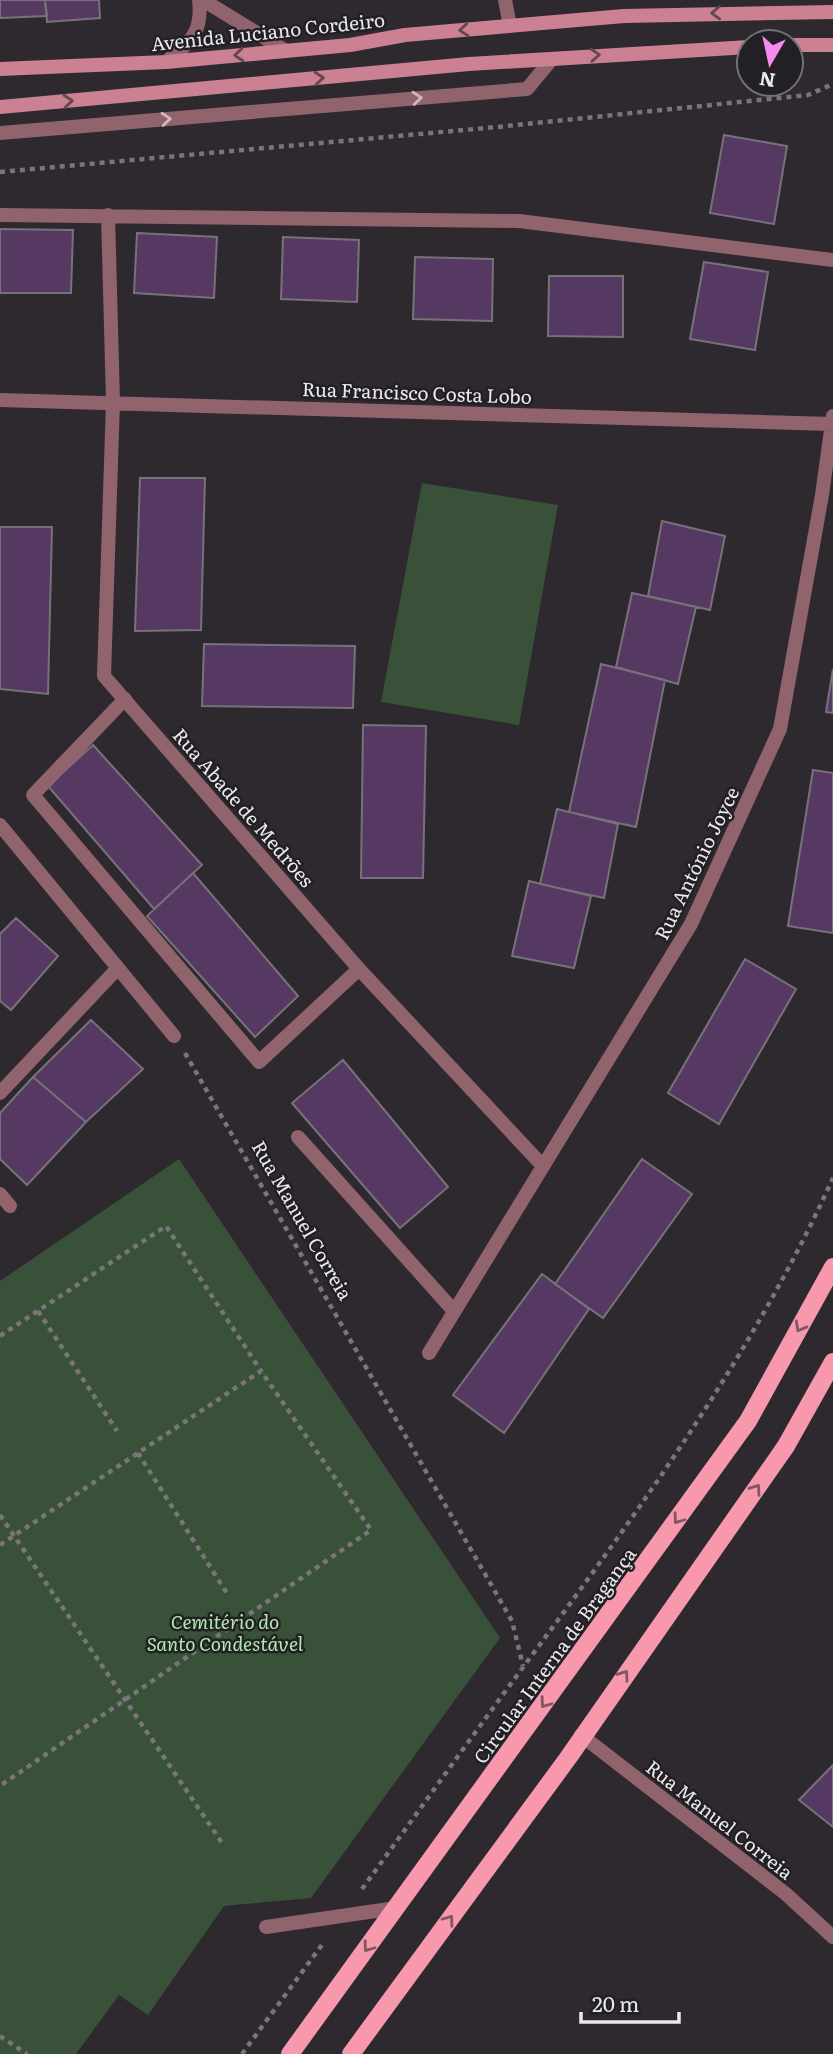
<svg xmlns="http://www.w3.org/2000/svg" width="833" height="2054" viewBox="0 0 833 2054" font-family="Literata,serif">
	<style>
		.green { fill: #395138 }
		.building { fill: #563963; stroke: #777279; stroke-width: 2 }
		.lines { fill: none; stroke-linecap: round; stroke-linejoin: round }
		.path { stroke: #79757b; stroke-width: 4.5; stroke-dasharray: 5 5; stroke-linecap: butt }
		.lane { stroke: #91636c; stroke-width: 14 }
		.street { stroke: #91636c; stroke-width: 14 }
		.secondary { stroke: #cb8191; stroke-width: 14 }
		.primary { stroke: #f798ad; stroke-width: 18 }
		.oneway { stroke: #664750 }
		.oneway2 { stroke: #ccbac0 }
		.oneway3 { stroke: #825662 }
		.labels { text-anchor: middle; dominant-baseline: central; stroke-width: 5; stroke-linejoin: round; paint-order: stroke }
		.street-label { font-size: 19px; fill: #ece9ed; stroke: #232025 }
		.park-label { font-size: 19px; font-style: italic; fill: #aeebac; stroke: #232025 }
	</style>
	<rect width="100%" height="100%" fill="#2d292f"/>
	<path class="green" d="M422,483L558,505L519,725L381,702Z
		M179,1159L500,1638L311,1898L224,1906L148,2015L119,1995L76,2054H0V1281Z"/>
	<path class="building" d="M0,0H45L47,16L0,18Z
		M45,0H99L100,18L47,22Z
		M724,135L787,146L774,224L710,213Z
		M0,229L73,230L71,293H0Z
		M137,233L217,237L214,298L134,293Z
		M283,237L359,240L357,302L281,299Z
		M415,257L493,259L492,321L413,319Z
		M704,262L768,272L755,350L690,339Z
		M549,276H623V337L548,336Z
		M140,478H205L201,630L135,631Z
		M662,521L725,536L710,610L648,596Z
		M0,527H52L48,694L0,689Z
		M632,593L696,607L678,684L616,667Z
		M204,644L355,646L353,708L202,706Z
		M601,664L665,680L636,827L569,812Z
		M833,669V713L826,712Z
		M363,725L426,726L423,878H361Z
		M93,745L202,865L154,909L48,786Z
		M813,770L833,773V933L788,926Z
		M557,809L618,824L604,898L540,884Z
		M193,873L298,996L255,1037L147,916Z
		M529,881L591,896L574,968L512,956Z
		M16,918L58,956L11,1010L0,1001V934Z
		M745,959L796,989L719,1124L668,1093Z
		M91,1020L143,1069L86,1122L33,1077Z
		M343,1060L448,1187L400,1228L292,1103Z
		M33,1077L86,1122L27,1185L0,1159V1113Z
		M642,1159L692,1194L603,1318L555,1284Z
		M542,1274L589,1309L504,1433L453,1395Z
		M833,1765V1827L799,1800Z"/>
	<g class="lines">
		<path class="path" d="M0,172L497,127L808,95L833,84
			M185,1053L512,1621L523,1666
			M38,1311L117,1431
			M0,1336L166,1226L261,1371
			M138,1453L228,1595
			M0,1515L222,1843
			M0,1545L261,1371L371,1530L0,1786
			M362,1889C416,1815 469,1740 524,1666C639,1511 753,1354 833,1178
			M0,2036L27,2054
			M242,2054L324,1942"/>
		<path class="lane" d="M0,215L519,221L833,260
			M108,215L113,402
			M125,699L33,795L259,1062L359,969
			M298,1137L454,1311
			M266,1927L396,1908"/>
		<path class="street" d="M203,0L286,51
			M505,0L510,26
			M166,62C190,42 203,33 199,0
			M0,133L527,89L552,59
			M0,400L832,424
			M113,402L104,676L359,969L541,1164
			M0,825L174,1036
			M0,1093L118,968
			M0,1194L10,1206
			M429,1353L691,924L780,729L822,495L833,416
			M581,1735L786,1894L833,1937"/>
		<path class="secondary" d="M791,45H833
			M0,69L166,62L350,45L405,35L624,16L833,12
			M0,107L469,64L749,47"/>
		<path class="primary" d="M290,2054L748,1421L833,1267
			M351,2054L568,1758L786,1446L833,1362"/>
	</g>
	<defs><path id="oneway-chevron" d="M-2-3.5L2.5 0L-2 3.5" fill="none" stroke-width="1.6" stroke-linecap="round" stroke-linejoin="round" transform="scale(1.75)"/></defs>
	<g class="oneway">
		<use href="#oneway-chevron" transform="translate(716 13) rotate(178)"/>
		<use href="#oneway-chevron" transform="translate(464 30) rotate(175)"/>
		<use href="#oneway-chevron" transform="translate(239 55) rotate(175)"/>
		<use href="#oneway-chevron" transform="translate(595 55) rotate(-4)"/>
		<use href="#oneway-chevron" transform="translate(319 78) rotate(-5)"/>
		<use href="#oneway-chevron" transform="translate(68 101) rotate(-5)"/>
	</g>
	<g class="oneway2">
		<use href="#oneway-chevron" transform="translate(417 98) rotate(-5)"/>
		<use href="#oneway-chevron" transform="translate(166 119) rotate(-5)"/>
	</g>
	<g class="oneway3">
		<use href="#oneway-chevron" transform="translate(800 1327) rotate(119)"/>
		<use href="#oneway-chevron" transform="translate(756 1489) rotate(-55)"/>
		<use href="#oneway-chevron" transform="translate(678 1519) rotate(126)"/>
		<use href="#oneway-chevron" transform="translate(624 1675) rotate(-55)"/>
		<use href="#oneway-chevron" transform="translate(545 1703) rotate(126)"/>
		<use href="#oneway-chevron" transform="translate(449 1920) rotate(-54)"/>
		<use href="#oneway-chevron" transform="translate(368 1947) rotate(126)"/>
	</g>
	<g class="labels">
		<g class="street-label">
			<text transform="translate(268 31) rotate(-6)">Avenida Luciano Cordeiro</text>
			<text transform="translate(417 392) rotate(2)">Rua Francisco Costa Lobo</text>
			<text transform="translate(244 807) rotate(49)">Rua Abade de Medrões</text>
			<text transform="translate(696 863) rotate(-64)">Rua António Joyce</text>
			<text transform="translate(303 1220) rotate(60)">Rua Manuel Correia</text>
			<text transform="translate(554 1655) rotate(-54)">Circular Interna de Bragança</text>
			<text transform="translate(720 1819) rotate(38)">Rua Manuel Correia</text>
		</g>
		<g class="park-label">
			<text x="225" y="1621">Cemitério do<tspan x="225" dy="22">Santo Condestável</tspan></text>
		</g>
	</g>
	<g transform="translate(770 63) rotate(189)"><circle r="33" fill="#232025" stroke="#737075" stroke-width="2"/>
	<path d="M0-5L12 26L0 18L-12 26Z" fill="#f689ee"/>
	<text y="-10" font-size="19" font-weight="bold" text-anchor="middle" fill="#ece9ed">N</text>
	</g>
	<path d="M581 2012v10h98v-10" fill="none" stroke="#ece9ed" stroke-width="3.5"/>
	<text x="592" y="2012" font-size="21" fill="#ece9ed" stroke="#232025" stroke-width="5" paint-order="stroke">20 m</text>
</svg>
